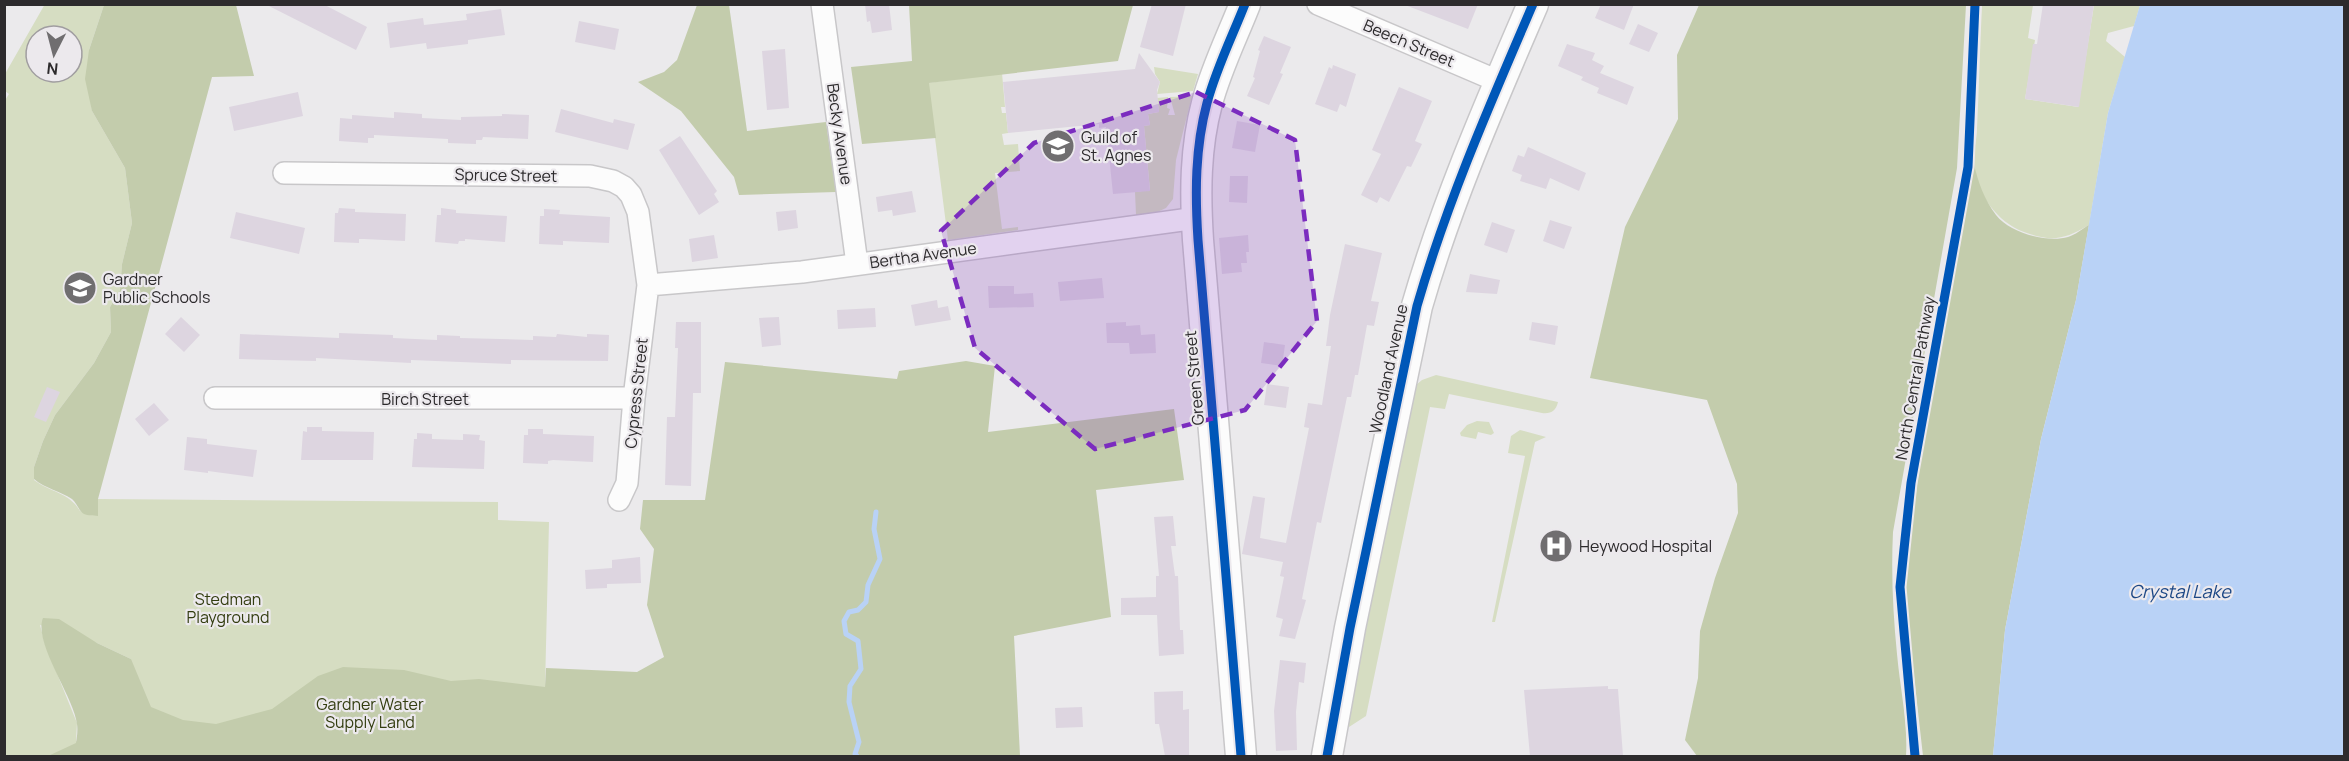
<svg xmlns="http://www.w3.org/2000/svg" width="2349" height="761" viewBox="0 0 2349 761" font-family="Manrope,sans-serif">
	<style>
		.green { fill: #d6ddc2; fill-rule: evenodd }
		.forest { fill: #c3ccac }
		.water { fill: #b9d2f6 }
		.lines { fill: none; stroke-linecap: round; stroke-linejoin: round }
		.stream { stroke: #b9d2f6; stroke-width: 5 }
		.building { fill: #ddd5e0 }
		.street-casing { stroke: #c8c7c9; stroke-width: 24 }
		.secondary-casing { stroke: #c8c7c9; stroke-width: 33 }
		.street { stroke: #fcfcfc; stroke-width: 21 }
		.secondary { stroke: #fcfcfc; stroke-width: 30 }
		.cycleway-casing { stroke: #ece9ed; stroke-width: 13 }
		.cycleway { stroke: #0057b8; stroke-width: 9 }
		.marked { fill: #7b2cbf; fill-opacity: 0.2; stroke: #7b2cbf; stroke-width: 4.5; stroke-dasharray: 12 8; stroke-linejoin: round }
		.labels { text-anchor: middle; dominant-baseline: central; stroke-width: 4.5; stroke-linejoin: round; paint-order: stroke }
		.street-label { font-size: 16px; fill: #2d2b2d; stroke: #ece9ed }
		.poi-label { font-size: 16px; fill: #2d2b2d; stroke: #ece9ed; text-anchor: start }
		.park-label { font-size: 16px; fill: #333d10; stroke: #ece9ed }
		.water-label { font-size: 18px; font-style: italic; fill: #1d4886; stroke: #ece9ed }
	</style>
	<rect width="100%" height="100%" fill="#ebeaec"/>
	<path class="green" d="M45,4L104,5L89,50L92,111L125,168L132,223L122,264L120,290L110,307L111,332L94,363L55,415L43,441L34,467V480C50,492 70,493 80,511L98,515V499L498,502V520L549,522L545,687L1003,756H5L4,102L9,94L5,91V74ZM36,36H72V72H36ZM40,625L97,643L131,659L76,742L77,723L45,644Z
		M1982,5H2033L2028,38L2035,40L2025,99L2078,107L2094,5H2140L2134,26L2108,33L2106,41L2125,57L2108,113L2089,225C2064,240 2051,242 2024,232C1997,222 1977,194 1974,166C1972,154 1977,141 1977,129C1979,87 1980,46 1982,5Z
		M1154,67L1198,74L1193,91L1157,94L1160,82L1155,74Z
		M1002,73L1005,107H1001L1002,113H1006L1008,133L1002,134L1004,145L1018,144L1020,171L995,173L1002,229L1018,227V230L948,240L928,83Z
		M1192,96L1176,160L1173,199L1166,208L1153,214L1136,215L1135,192L1150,190L1144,126L1150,125L1148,114L1159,112L1157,98L1168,97L1167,108L1170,109L1168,115H1175L1170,97Z
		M1436,375L1558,402C1556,411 1551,414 1542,413L1449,394L1445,409L1430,407L1366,716L1349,727L1346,723L1347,712L1416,385L1422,380Z
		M1477,421L1489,422L1494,433L1491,435L1478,432L1476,439L1461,436L1460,433L1467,425Z
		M1520,430L1546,437L1535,442L1495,622H1492L1525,456L1508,453L1511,436Z"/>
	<path class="forest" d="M104,5H236L254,76L212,77L98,499V516C93,515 88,516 84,514C78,510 77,503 72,499C60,491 46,489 34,479V467L43,441L55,415L94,363L111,332L110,307L120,290L122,264L132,223L125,168L92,111L85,79L89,50Z
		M697,5H729L747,131L826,122L836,192L739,195L734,177L681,111L638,82L664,72L677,60Z
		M909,5V4L1133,5L1118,61L929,83L936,138L862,144L851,67L912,61Z
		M1699,5H1966L1957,168L1893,532C1891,573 1893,614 1897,654C1900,688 1908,722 1906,756H1697L1685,740L1698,678L1700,631L1715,578L1738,513L1737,484L1707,400L1590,378L1625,227L1678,119L1677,55Z
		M1974,164C1978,182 1984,199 1996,215C2010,233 2047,243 2068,237C2075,235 2082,229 2089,225L2076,300L2041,439L2005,630L1993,756H1923L1905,596L1906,571L1919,470Z
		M966,361L995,366L988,432L1174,409L1184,480L1096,490L1111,617L1014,636L1020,756H48L76,743C77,737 78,730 77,724C74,697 33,643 43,618L59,619L97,643L131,659L151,707L183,720L216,724L272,709L318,676L343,667L404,670L451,681L479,679L545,687L546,668L637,672L664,657L647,605L654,549L640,529L643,500H705L725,362L897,379L899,371Z"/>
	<path class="water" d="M2140,5H2344V756H1993L2005,630L2041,439L2076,300L2108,113Z"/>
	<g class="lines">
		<path class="stream" d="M857,756L855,754L859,742L849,702L850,686L861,669L858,641L846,634L844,621L849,612L858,610L866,602L868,585L880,559L874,529L876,512"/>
	</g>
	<path class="building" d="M265,4H323L367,27L356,50Z
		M865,4H889L892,30L872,33L870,21L867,22Z
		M1152,4H1186L1173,56L1140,47Z
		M1478,4L1468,29L1405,5V4Z
		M1601,4H1634L1624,30L1595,18Z
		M2043,4H2094L2079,107L2025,99L2033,44H2037Z
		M501,9L505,35L468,40V44L427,49L426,43L390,48L387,23L423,18L424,25L467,20L466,14Z
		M579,21L619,29L615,50L575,42Z
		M1638,24L1658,33L1649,52L1629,44Z
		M1264,36L1291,47L1280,73L1283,74L1269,105L1247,96L1255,78L1253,77L1260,51L1258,50Z
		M1567,44L1595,53L1592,60L1604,66L1600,73L1634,87L1627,105L1597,93L1599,88L1581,80L1583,77L1558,66Z
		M785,49L789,108L767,110L762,51Z
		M1139,53L1160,82L1157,90L1159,112L1148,114L1150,125L1144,126L1150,191L1113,194L1106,127L1099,128V124L1008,133L1003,82L1135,69Z
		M1333,65L1356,74L1346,107L1340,104L1337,112L1315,104L1329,67L1332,69Z
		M1399,87L1432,101L1415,141L1422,144L1411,167L1407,166L1389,202L1380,197L1377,203L1361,195L1381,154L1372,150Z
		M298,92L303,116L234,131L229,107Z
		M561,109L613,123L614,119L635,124L628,150L555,132Z
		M394,112L422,114V118L461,120V117L502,116V114L529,115L528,139L483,137L482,140H476V144L448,143V139L374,135V138H368V143L339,141L340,118L352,119V115L394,118Z
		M1237,121L1260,125L1255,152L1232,148Z
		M680,136L717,191L714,194L719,202L699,215L659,150Z
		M1528,147L1586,173L1579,191L1550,178L1546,189L1520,181L1522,175L1512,171L1518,155L1524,157Z
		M1230,176H1248L1247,203L1229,202Z
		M912,191L916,212L893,216L892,210L878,212L876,197Z
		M339,208L355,209V212L406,214L405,241L364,239H359V243L334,242L335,213H338Z
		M441,208L456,210V213L507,216L505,242L465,239V241H459L458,244L435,242L437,215H441Z
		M544,209L560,210L559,214L610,217L609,243L563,241V245L539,244L540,216H544Z
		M796,210L798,228L778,231L776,212Z
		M236,212L305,228L299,254L230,238Z
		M1550,220L1572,227L1564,249L1543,241Z
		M1492,222L1515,230L1507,253L1484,245Z
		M714,235L718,258L692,262L689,239Z
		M1248,235L1249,252H1246L1247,263H1241L1242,272L1222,274L1219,238Z
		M1345,244L1382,253L1371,301L1379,302L1374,326L1367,325L1358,375H1355L1351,397H1347L1321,523L1317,522L1302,599L1306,600L1295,639L1279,636L1283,619L1276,617L1284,577L1280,576L1283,562L1242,554L1253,496L1265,498L1260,538L1286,543L1309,428L1304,427L1308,403L1322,405L1331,346H1326L1330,315Z
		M1470,274L1500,280L1497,294L1466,292Z
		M1102,278L1104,298L1060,301L1058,282Z
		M988,286H1014V294L1033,293L1034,307L989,308Z
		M937,300L938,308L948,306L951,320L915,326L911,305Z
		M875,308L876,327L838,329L837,310Z
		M181,317L200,335L184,352L165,334Z
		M779,317L781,345L762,347L759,318Z
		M676,322H701V393H693L691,486L665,485L667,417H675L678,348H675Z
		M1126,322V326L1140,325L1141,335L1155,334L1156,353L1130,354L1129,343H1107L1106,323Z
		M1532,322L1558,326L1555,345L1529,340Z
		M339,333L393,335V338L437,340V335L460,336V338L533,340V336L556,337L557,334L587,337V334L609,335L608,361L511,360V364L411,360V363L316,358V361L239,359L240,334L339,338Z
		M1264,342L1285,345L1282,366L1261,363Z
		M1267,384L1289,387L1286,408L1264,405Z
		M47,387L60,392L46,422L34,417Z
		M154,403L169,420L149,436L135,419Z
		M307,427H322V431L374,432L373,460H301L303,431L307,432Z
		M528,429H543V434L594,436L593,462L553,460L548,461V464L523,463L524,435H528Z
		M417,433L432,434V439L463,440V434L480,435L479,440L485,441L484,469L412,467L414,439H417Z
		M187,437L207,439V444L257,450L253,477L208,471V473L184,470Z
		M1173,516L1176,546H1171L1175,576H1178L1180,630H1183L1184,654L1159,656L1157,615H1121V598L1156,597V576H1159L1154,517Z
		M640,557L641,583L607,584V588L586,589L585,570L612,568V560Z
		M1280,660L1306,663L1304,683L1299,682L1296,712L1297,750L1276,751L1274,711Z
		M1608,686V689H1618L1623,756H1530L1524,690Z
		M1183,691V710L1189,709V756H1165L1159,724H1155L1154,692Z
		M1082,707L1083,727L1056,728L1055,708Z"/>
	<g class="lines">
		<g class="street-casing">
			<path id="street" d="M822,4L857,264
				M1318,4L1500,82
				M284,173L590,176L613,181L624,187L631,195L638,212L648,285L634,398L627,483L619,500
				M648,285L802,272L1197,218
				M215,398H634"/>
		</g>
		<g class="secondary-casing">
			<path id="secondary" d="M1241,756L1198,240C1195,193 1195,148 1207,103C1216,69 1232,37 1245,4
				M1327,756L1350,628L1417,306C1447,202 1490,104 1533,4"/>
		</g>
		<use href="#street" class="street"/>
		<use href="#secondary" class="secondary"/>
		<g class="cycleway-casing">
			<path id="cycleway" d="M1241,756L1198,240C1195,193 1195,148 1207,103C1216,69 1232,37 1245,4
				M1327,756L1350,628L1417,306C1447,202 1490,104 1533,4
				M1915,756L1900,587L1911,483L1968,167L1975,4"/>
		</g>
		<use href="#cycleway" class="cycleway"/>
	</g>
	<path class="marked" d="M1196,92L1295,140L1317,321L1245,410L1095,449L975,348L941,231L1034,143Z"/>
	<defs>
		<g id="school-disc" transform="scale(1.725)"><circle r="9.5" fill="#706e70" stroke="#ece9ed"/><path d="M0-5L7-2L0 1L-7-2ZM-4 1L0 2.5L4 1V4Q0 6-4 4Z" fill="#fff"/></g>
		<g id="hospital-disc" transform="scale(1.725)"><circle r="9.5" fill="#706e70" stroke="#ece9ed"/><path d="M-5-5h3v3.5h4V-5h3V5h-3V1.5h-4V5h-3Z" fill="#fff"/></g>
	</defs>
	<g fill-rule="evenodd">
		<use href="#school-disc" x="1058" y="146"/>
		<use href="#school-disc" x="80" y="288"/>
		<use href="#hospital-disc" x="1556" y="546"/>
	</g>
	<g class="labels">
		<g class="street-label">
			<text transform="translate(1409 43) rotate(23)">Beech Street</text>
			<text transform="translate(840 134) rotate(82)">Becky Avenue</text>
			<text transform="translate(506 175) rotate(1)">Spruce Street</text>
			<text transform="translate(923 255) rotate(-8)">Bertha Avenue</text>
			<text transform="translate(1388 369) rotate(-78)">Woodland Avenue</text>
			<text transform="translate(1194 378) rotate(-95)">Green Street</text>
			<text transform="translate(1915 378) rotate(-80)">North Central Pathway</text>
			<text transform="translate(636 393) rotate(-84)">Cypress Street</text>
			<text x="425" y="399">Birch Street</text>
		</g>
		<g class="poi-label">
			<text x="1081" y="137">Guild of<tspan x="1081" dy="18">St. Agnes</tspan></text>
			<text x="103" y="279">Gardner<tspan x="103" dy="18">Public Schools</tspan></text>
			<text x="1579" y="546">Heywood Hospital</text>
		</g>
		<g class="park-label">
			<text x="228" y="599">Stedman<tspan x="228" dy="18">Playground</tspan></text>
			<text x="370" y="704">Gardner Water<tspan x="370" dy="18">Supply Land</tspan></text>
		</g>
		<g class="water-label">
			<text x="2180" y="591">Crystal Lake</text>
		</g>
	</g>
	<rect width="2349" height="761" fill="none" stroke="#2d2b2d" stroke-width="12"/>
	<g transform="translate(54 54) rotate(186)"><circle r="28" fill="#ece9ed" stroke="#a09da0" stroke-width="1.5"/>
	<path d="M0-4.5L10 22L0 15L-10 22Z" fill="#706e70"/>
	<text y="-9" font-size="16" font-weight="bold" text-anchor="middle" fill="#2d2b2d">N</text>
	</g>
</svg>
